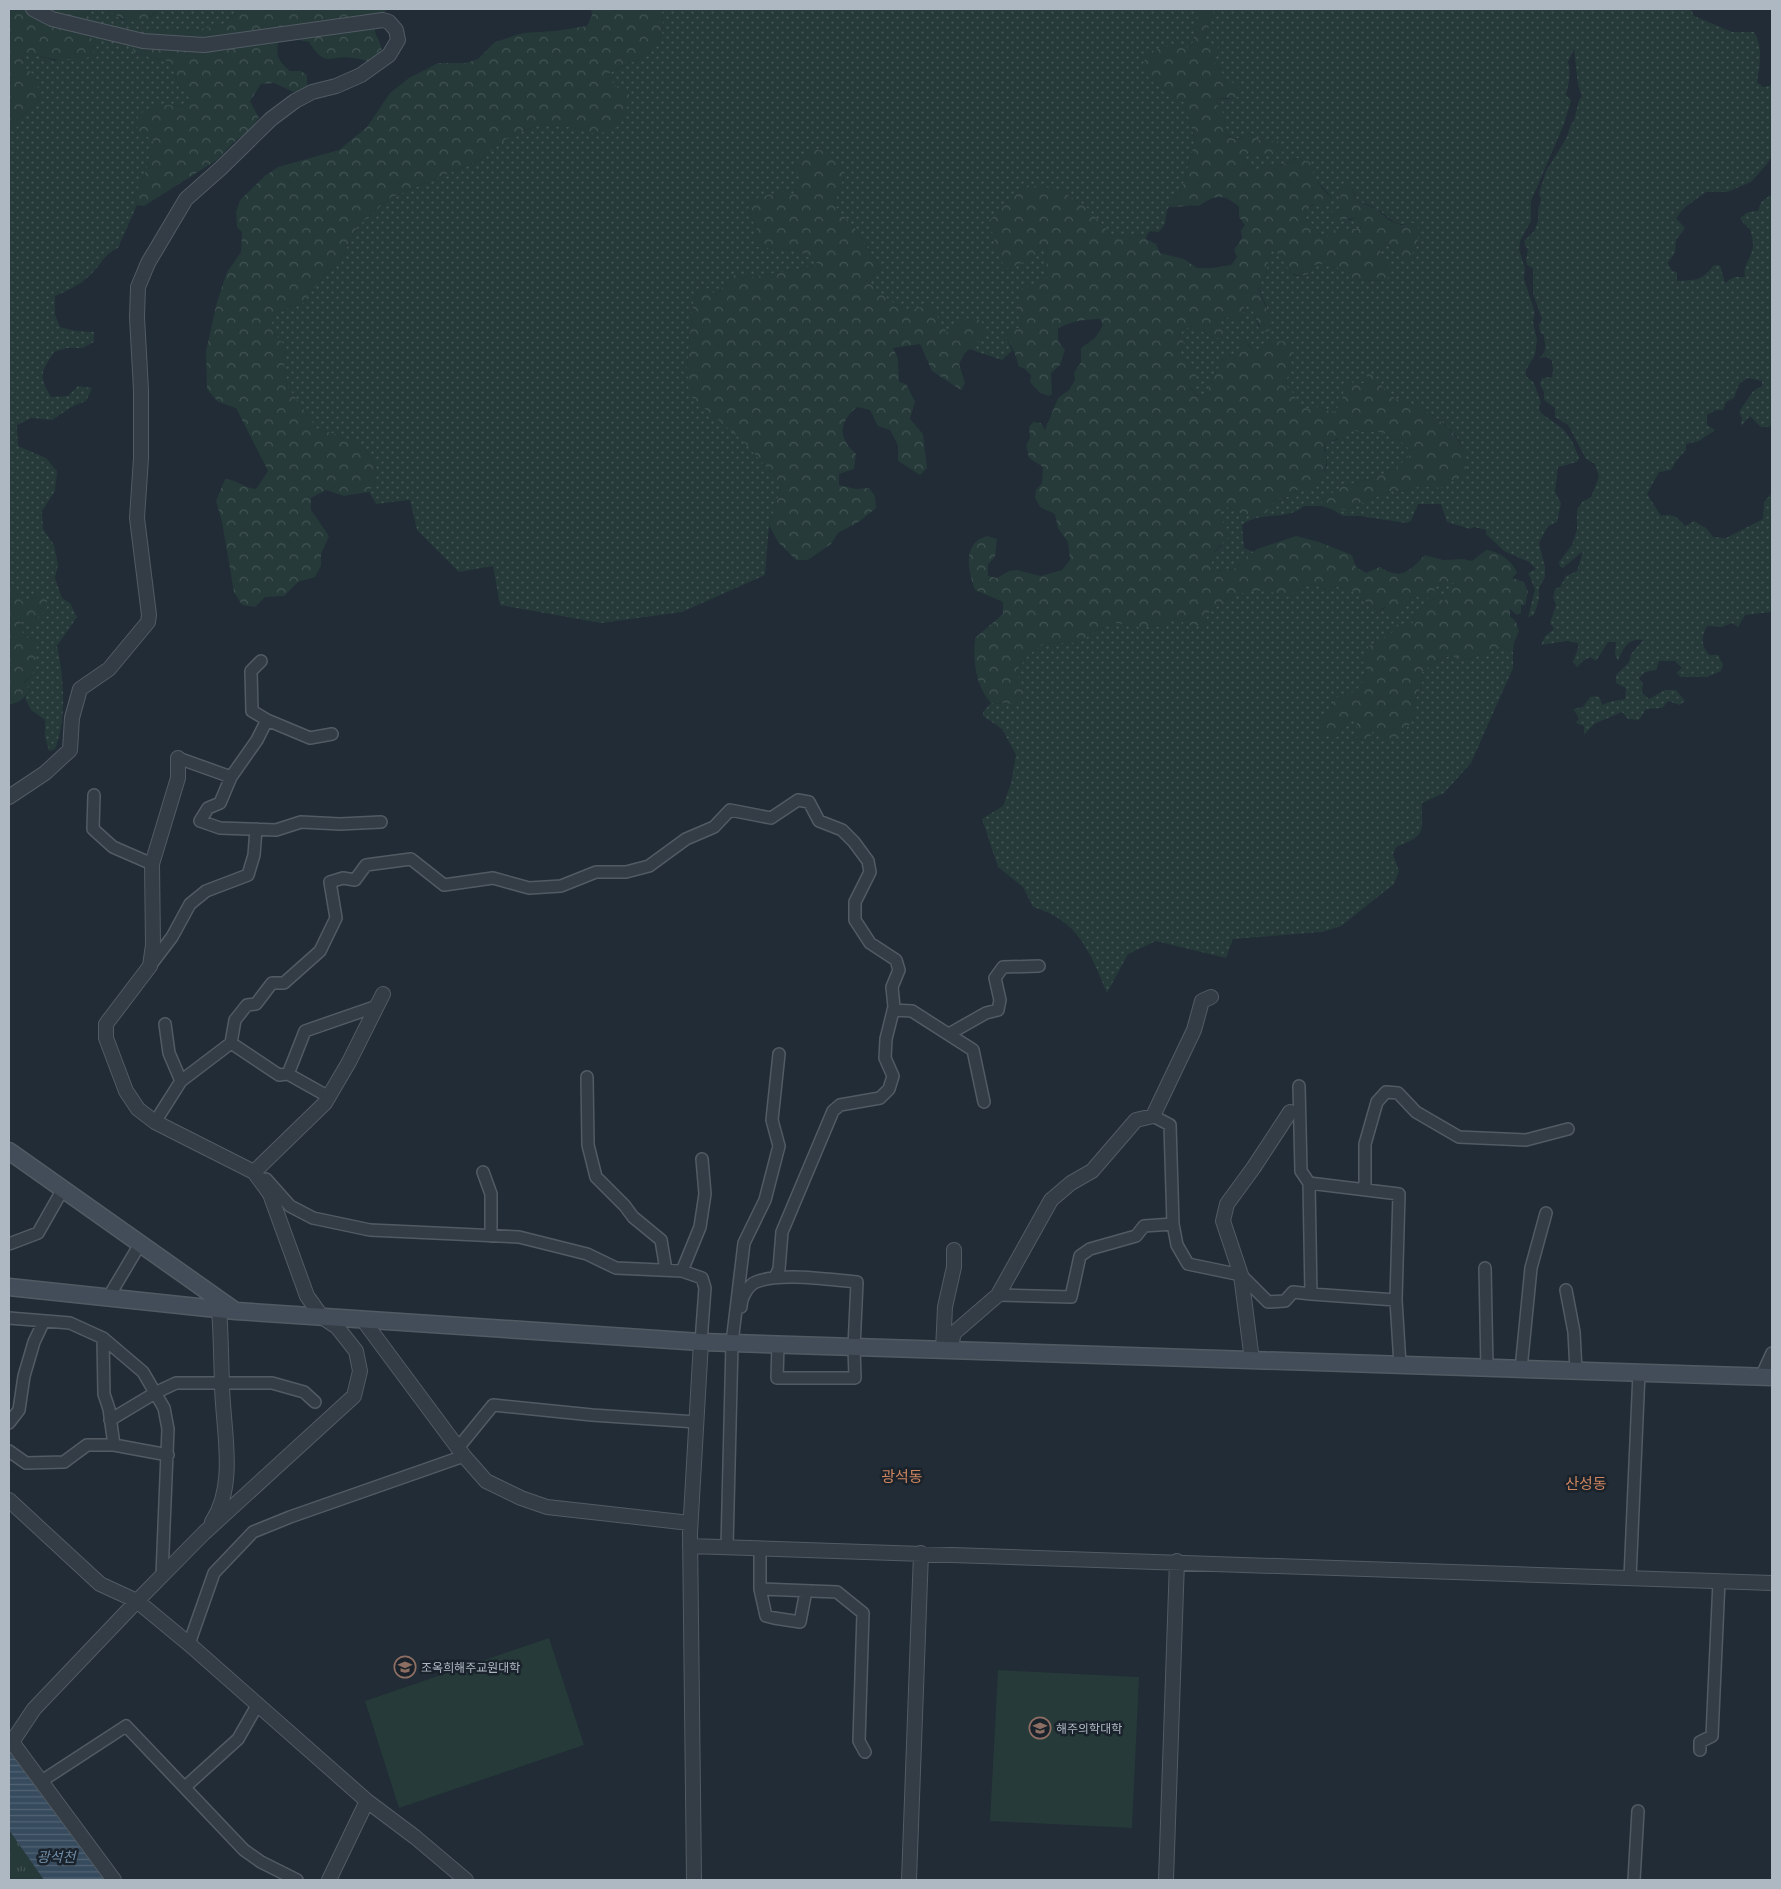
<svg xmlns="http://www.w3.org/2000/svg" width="1781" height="1889" viewBox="0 0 1781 1889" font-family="Barlow,'Noto Sans KR',sans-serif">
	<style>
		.grass { fill: url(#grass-dots) }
		.forest { fill: url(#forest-crowns) }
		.park { fill: url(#park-tufts) }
		.pitch { fill: #263a39 }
		.water { fill: url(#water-rules) }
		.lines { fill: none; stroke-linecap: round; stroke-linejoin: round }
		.minor-casing { stroke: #525b64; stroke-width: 14 }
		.tertiary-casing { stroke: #525b64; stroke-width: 16 }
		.secondary-casing { stroke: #525b64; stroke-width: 19 }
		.minor { stroke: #343d46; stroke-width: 11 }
		.tertiary { stroke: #343d46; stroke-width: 14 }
		.secondary { stroke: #424d59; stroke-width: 16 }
		.labels { text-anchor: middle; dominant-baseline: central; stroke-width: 5; stroke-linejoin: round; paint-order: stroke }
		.poi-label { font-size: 12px; fill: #aeb8c3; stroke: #1a222b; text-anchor: start }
		.water-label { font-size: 14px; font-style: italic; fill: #708ca6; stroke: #1a222b }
		.quarter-label { font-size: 15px; fill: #cd855f; stroke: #1a222b }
	</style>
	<defs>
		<pattern id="grass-dots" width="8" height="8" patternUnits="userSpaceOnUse" patternTransform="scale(1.25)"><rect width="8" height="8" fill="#263a39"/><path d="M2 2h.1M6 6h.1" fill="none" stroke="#435454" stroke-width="1.8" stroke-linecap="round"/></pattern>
		<pattern id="forest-crowns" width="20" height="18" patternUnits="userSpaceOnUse" patternTransform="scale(1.25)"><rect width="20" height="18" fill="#263a39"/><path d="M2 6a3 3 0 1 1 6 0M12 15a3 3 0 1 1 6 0" fill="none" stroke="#435454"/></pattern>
		<pattern id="park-tufts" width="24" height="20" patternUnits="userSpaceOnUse" patternTransform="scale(1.25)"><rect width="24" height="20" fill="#263a39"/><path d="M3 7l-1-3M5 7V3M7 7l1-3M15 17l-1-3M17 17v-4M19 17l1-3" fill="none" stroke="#435454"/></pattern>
		<pattern id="water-rules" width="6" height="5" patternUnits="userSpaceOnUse" patternTransform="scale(1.25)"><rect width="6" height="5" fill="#374b5e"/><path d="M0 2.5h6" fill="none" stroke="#516373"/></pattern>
	</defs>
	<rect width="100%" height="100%" fill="#212c36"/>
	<path class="grass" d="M107,9L122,20L151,17L159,9H237V11L225,25L186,31H151L134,53L171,62L180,89L191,94L183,107L163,104C155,136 151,168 134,196L137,205L118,248C105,254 104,260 95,270C85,282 70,290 55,296V315L60,327L76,331L94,332V342L82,348H67L54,352C41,373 38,374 51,397L68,396L78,386L92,388L86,401L73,406L52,420L31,418L17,425L18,446L46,458L57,471L55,491L42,511L43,529L54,545L58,565L55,578L62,598L70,603L77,617L57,646C64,678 67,719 55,749L49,751L45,737V720L31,710L25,698L30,689L23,684L32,675L34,640L25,636L19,628L21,622H28L37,596L21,601L9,589V127L40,100L23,66L24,52L56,61L83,29L84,17L91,10Z
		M662,9H1199L1192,46L1186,48L1149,79L1185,103L1195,141L1183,185L1167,210L1165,224L1159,232L1150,231L1147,235L1113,237L1087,208L1059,189L1030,260L1046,244L1047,279L1023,315L1019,328L1004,330L1012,351L1002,360L969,349L983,338L966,319L947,334L890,301L866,280L881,270L858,232L834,205L845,173L791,166L801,179L793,195L748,210L758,232L754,246L799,251L821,265L753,277L734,275L716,295L701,284L693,303L687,367L745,443L782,485L769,525L765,575L682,612L601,623L500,605L493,566L459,572L417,530L410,500L376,504L369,492C371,488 376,483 376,478C380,447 341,435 317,429L288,387L284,364V345L270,328L276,312L303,303L322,278L340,262L357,227L390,198L478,161L510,136L543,124L571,127L598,134L615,86L607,75C623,64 655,57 661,37C664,29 662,17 662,9Z
		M1214,9H1691L1694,16L1732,32H1754C1763,47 1760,65 1757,82L1763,87L1770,86L1772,83V156L1767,164L1751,182L1727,192H1706L1684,208L1676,218L1685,228L1676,240L1675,253L1668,263L1672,271L1677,272V281C1696,280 1702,281 1714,265H1720L1725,283L1734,277H1745C1742,264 1753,257 1753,245C1753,240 1751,234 1750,229L1744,224L1740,218L1748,212L1758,211L1761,202L1772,194V424L1769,427H1761L1750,416L1741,426L1742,418L1739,412L1753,391L1762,386V381L1748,378L1739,384L1734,398L1726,402L1723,410H1716L1707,415V425L1715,430L1699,441L1686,444V450L1676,461L1671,470L1659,472L1647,494L1661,516C1674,513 1677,517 1685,526L1694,521L1706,528L1713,537L1726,538L1763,519L1764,502L1771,494L1772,496V612L1745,615L1738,627L1732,623L1722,627L1707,626C1701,638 1701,645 1709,655H1718L1723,665L1721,671L1707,677H1681L1676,673L1682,668L1675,661H1659L1656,670L1645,672L1639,678L1643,684L1642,693L1649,699L1665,690H1676L1685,701L1680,705L1668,701L1662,708L1646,709L1639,720L1628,719L1622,712L1594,724L1584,735V726L1576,723L1579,718L1573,709L1583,707L1590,697L1596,696L1600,698L1602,705L1609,702L1625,699L1626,688L1616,683V675L1629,662L1631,654L1643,640C1628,638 1623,648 1618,661L1615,654L1616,642H1608L1596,661L1590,657L1583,661L1577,667L1573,662L1578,648V643L1567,641L1541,645L1545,636L1554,629L1550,623L1556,605L1553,598L1555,589L1560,587L1566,576L1577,571L1583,551L1563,568L1560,567L1559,562L1572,545L1577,530V510L1582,502L1591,497L1599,477L1595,464L1586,459L1568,425L1555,417V408L1544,400V392L1540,384L1542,378L1552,377L1553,370L1552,361L1547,357L1539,358C1549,349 1544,346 1544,335L1540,332L1539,325L1542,319L1533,294V268L1527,265L1526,260L1528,249L1525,246L1524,241L1535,230L1538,220V210L1541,199L1539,194L1546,171L1567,137L1571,124L1574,121L1579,100L1582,96L1578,85L1574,49L1568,62C1572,73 1568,85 1566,95L1571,100L1564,124L1531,201V221L1520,241L1519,249L1525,269L1524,279L1535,313L1533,321L1537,340L1535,355L1526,370V376L1534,383L1541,403L1539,408L1541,413L1563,429L1572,441L1579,458L1577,462L1558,467L1555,492L1561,503L1557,522L1548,526L1539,543L1545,567V577L1539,588V599L1534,615L1528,617L1535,589L1528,573L1536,569L1529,562L1504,551L1486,534V530L1474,527L1470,529L1447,522L1441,504H1418L1411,521L1406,523L1360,516H1343L1333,510H1346L1390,491L1407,492L1421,486L1441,487L1465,472C1464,463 1464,450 1460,442C1454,429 1429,411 1416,406C1410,403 1403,403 1398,400C1386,394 1380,381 1365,383C1347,386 1344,403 1333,413L1320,407L1309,409L1299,407L1294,394L1286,386C1287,373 1292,361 1293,347L1253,350L1248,344L1240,352L1222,359C1218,372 1209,381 1207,394L1198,396L1190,387L1177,353L1185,344L1179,338L1183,329L1193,326L1213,338L1223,317L1242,319L1244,307L1249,305L1253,311L1259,328L1267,308L1258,286L1266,275L1270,250C1273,251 1279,253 1281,255C1291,266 1287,283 1310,273L1311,266C1328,261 1331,269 1347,268L1359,280L1385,281L1384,259L1380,251L1384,244H1388L1397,254L1413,223C1391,227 1392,218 1377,209C1371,205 1363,203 1357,201L1354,192L1347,184L1346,209L1337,210L1330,214L1350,220L1356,218L1362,225L1360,229H1340L1328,237H1323C1316,231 1314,224 1306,219L1305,208L1332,198L1297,158C1284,164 1268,173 1253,172L1245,161L1247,154L1263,152L1269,144L1257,139L1249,133C1241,140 1229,142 1225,129C1224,126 1225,123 1225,121C1223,113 1215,108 1216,99H1229L1228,82L1223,78L1221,67L1212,61L1213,54L1209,43H1205V36Z
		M1348,429C1360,433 1372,430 1383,433C1394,436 1407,444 1412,453L1397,468L1378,476L1343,486L1322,500V506H1304C1286,522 1260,510 1242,525L1244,548L1254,552L1234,569L1218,571L1212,565L1211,555L1221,546L1226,526L1218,517L1219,511L1227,507L1247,516H1255L1266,513L1275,500L1290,496L1297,490H1309C1315,483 1327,472 1327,463C1327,455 1324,451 1326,443L1337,440Z
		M1458,582L1444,604L1439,595L1412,614L1413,623L1369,646C1368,663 1368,682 1353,693C1349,697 1340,697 1334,698L1331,714L1337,737L1346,723L1357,718L1375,729L1413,706L1423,680L1422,672L1437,660L1449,656L1470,659L1501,646L1513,652V668L1471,763L1444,793L1422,803C1422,834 1426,835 1396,847L1393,854L1399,871L1394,884L1341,926L1322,932L1233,939L1226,958L1156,941L1128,954L1107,993C1090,952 1078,920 1033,907L1023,887L998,867L982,819L1003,806L1011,783L1016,755L1002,729L983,716V712L991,703L1006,704L1016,671L1029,654L1044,644L1080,642L1097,630L1117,623L1133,627L1173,618L1192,626C1212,609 1236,587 1265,590C1272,591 1280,594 1287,596L1302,587L1313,584L1325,589L1336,586L1352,591L1378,611L1408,598L1421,596L1435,584Z"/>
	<path class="forest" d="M9,9H99L91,10L84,17L83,29L94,41L93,56C68,64 48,59 24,52L23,66L36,76L40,100L9,127Z
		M107,9H159C141,28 127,24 107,9Z
		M237,9H388C384,12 379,17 377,21C368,38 391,42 377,62C369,62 362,59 353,58C331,54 326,70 309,42L298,40L278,43C275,57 280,62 290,71H301L307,75V88L298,94L274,83L261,84L250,101L259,118L250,130L234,142L217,160L144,206L137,205L134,196C144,178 151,161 153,140L137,131L138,114L163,104L183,107L191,94L180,89L171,62L134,53L131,42L151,31H186L225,25L237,11Z
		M591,9H662C662,17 664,29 661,37C655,58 623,63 607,75L615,86L629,94V103L617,128L598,134L571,127L543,124L510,136L478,161L390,198L357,227L340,262L322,278L303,303L276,312L270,328L284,345V364L288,387L317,429C341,435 380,447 376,478C376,483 371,488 369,492L344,496L326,490L311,498V510L329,536L321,554V566L315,577L298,582L284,596L265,597L255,607L242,605L234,592L222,522L216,501L225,479C238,480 244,488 256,489L268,471L236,408L218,402L207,389L206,351L217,302L227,272L241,252L242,232L237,227L236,212L240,200L265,176L278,167L339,150L367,127L390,93L409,78L438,63H466L478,59L495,42L523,33L555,31L587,26L592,15Z
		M1199,9H1214L1205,36V43L1217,44L1218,48L1213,54L1212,61L1221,67C1223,79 1225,82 1236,83L1240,90L1239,97L1216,99V104C1218,106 1222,110 1223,113C1226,118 1224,124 1225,129C1229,143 1241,140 1249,133C1258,140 1265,145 1277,141L1283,147L1282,153C1270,156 1260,152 1247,154L1245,161L1253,172H1258L1263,165L1280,166L1298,158L1310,162C1313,177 1320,188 1332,198L1323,207L1314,204L1305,208L1306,219C1314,224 1316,231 1323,237H1328L1331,231L1340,229H1360L1362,225L1356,218L1335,220L1330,213L1337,210L1346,209L1341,203L1340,191L1347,184H1350L1357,201L1377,209L1390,221L1401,225L1413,223L1418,226C1419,239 1418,249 1408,259L1397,254L1388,244H1384L1380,251L1384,259L1389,263L1391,274L1385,281L1359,280L1350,277L1347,268C1331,269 1328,261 1311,266L1310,273C1292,281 1287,269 1281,255L1270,250L1266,275L1258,286C1262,302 1272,313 1270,330L1265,332C1256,325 1256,314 1249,305L1244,307L1242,319L1223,317L1220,325L1227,330L1223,338H1213L1193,326L1183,329L1179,337L1185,344L1177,353C1189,360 1195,365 1197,379L1190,388L1198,396L1206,394C1209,381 1218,372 1222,359L1239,352V342L1242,339L1253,350L1263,349L1265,342L1288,341L1293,347C1292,361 1287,373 1286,386L1294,394L1299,407L1309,409L1320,407L1333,413C1342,405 1344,398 1343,386L1350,381L1357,385L1366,383L1367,374H1374C1380,385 1389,397 1401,401C1407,403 1414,404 1419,407C1443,421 1471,442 1465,472L1441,488L1421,486L1407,492L1390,491L1346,510H1333L1322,506V500L1343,486L1378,476L1397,468L1412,453C1407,444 1394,436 1383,433C1372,430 1360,433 1348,430L1345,436L1326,443L1324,450C1332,462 1321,473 1319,486L1309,490H1297L1290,496L1275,500L1266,513L1255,516H1247L1227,507L1219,511L1218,517L1226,526L1230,536L1211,555L1212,565L1218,571L1234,569L1257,549L1296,536L1319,542L1352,555L1356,567L1366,573L1380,567C1402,581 1409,571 1425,555L1443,560L1463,559L1472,561L1486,550C1498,551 1512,560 1517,573L1512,578L1524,582L1528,592L1525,605H1521V613L1517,615L1510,609V616L1516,622L1519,631L1514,643L1513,652L1501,646L1470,659L1448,656L1437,660L1422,672L1423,680L1413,706L1414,720L1398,736L1382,741L1375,729L1367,741L1357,739V718L1346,723L1337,737L1319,733L1322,719L1331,714L1334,698C1354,694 1361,690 1367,670L1361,659L1369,646L1392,633L1395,625L1413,623L1412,614L1439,595L1444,603L1448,590L1456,583L1435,584L1434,595L1426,599L1421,596L1408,598L1392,617L1385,607L1378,611L1352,591L1336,586L1325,589L1313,584L1302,587L1288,597L1264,590L1242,593L1226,600L1208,613L1205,625L1192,626L1173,618L1159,627H1133L1117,623L1097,630L1080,642L1044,644L1029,654L1016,671L1025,697L1019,704L991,703C975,685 973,662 975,638L1003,614V602L975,590C970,576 963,553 977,541C979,539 984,537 987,536L997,539L995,557L988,564V576L997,578L1009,571L1017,570L1041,576L1062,570L1070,560L1068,542L1058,528L1055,514L1040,507L1035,498L1036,490L1042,483L1043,467L1029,458L1026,445L1030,438L1029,427L1033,422L1041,423L1045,430L1058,398L1069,390L1075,380L1074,373L1081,362V348L1095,338L1103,325L1100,319C1085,320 1071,320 1058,329V341L1065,350L1060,365L1051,373L1052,394L1049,396L1040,393L1030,382L1031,375L1025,369L1018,366C1018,355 1008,342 1004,330L1019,328L1023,315L1017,308L1021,289L1047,279L1046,244L1030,260L1006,269L999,257L989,221L1025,185L1059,189L1087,208L1113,237L1147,235L1146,239L1156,244L1160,253L1184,259L1197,268H1212L1231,265L1237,257L1234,250L1242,238L1241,230L1245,225L1239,217V207C1223,193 1216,195 1199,206C1189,204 1180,208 1169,207L1183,185L1195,141L1185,103L1149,79L1143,64L1148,52L1178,44L1186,48L1192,46Z
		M811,149L827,151L845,173L834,205L858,232L881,270L866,280L890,301L910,311L930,304L947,333L966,318L978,319L986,326L983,338L965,353L959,364L965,383L961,390L932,371L920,344L893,348L898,359L899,382L906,384L915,402L910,419L923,434L927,468L920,475L898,461V445L890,430L878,426L870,410L857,407C838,423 838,438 856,454L854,469L839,474V485L856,489L869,488L875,496L876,508L860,521L838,533L831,544L808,560H796L778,542L769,525L782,485L745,443L689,395L687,367L693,303L701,284L716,295L734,275L753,277L820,265L799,251L753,246L758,232L748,210L751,200L781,191L793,195L801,179L791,166Z
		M9,589L18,593L21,601L37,596L47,600V611L38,616V624L34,626L28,622H21L19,628L25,636L34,640L37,647L34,655L38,662L32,675L23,683L30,689C26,697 19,704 9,704Z"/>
	<path class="park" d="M9,1830L44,1880H9Z"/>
	<path class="pitch" d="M549,1638L584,1745L399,1808L365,1701Z
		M998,1670L1139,1677L1132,1828L990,1821Z"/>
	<path class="water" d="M9,1751L105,1880H44L9,1830Z"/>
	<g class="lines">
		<g class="minor-casing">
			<path id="minor" d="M261,661L251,671L252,711L267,720L310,738L332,734
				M178,758L231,777L257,740L267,720
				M231,777L220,803L208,808L200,821L220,828L276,830L301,822L340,824L381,822
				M94,795L93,829L113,847L152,864
				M150,966L172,937L190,904L206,891L248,875L254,855L256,829
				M893,1010L912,1011L973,1050L984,1102
				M165,1024L169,1053L181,1081
				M949,1034L986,1013L998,1010L1000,1000L995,978L1003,967L1039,966
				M231,1043L235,1020L247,1005L256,1004L272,983H284L320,951L336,918L330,882L343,878L355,880L366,865L411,859L444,885L493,878L529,888L561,886L596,872H626L649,866L686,839L714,827L730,810L771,818L798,800L809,802L819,821L842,830L854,842L868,861L870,872L855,902V920L870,943L896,960L899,970L892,987L894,1007L886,1039L885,1058L893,1076L889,1089L880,1098L840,1105L833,1111L782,1232L779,1269L775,1277
				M288,1074L305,1031L377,1006
				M587,1077L588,1145L596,1177L625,1206L633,1217L661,1240L666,1270
				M1299,1086L1301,1171L1309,1183L1311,1294L1396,1300
				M1153,1116L1170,1125L1173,1224L1177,1245L1188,1264L1241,1275L1268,1302L1285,1301L1293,1292L1311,1294
				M155,1122L181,1081L231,1043L279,1075L288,1074L329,1097
				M483,1172L491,1194V1236
				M266,1179L290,1206L313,1218L370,1230L519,1237L587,1254L616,1268L682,1271L702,1278L705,1288L701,1342
				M1309,1183L1399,1194L1396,1300L1400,1365
				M1365,1190V1144L1377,1102L1386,1092L1398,1093L1416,1112L1459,1137L1526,1140L1568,1129
				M9,1244L38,1233L63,1189
				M1485,1268L1487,1368
				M682,1271L700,1227L705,1194L702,1159
				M1566,1290L1574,1332L1576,1371
				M998,1295L1071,1297L1080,1256L1090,1249L1136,1236L1144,1226L1173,1224
				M108,1298L140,1244
				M741,1307C741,1298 748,1285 756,1282C781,1272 830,1280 857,1282L854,1347L855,1378H777L778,1345
				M9,1318L70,1323L103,1338L143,1372L164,1408L168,1429L162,1575
				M103,1338L104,1394L109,1409L114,1445
				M1521,1369L1531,1268L1546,1213
				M1761,1377L1772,1353
				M110,1420L155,1393L176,1383H272L304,1392L315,1402
				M9,1423L19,1410L24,1376L34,1342L44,1321
				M458,1448L493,1405L592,1415L696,1422
				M9,1451L26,1463L64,1462L87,1445H114L168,1455
				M727,1547L732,1343L744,1243L765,1200L779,1146L772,1120L779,1054
				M760,1548V1589L837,1592L863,1613L859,1741L865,1752
				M1630,1578L1639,1373
				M760,1589L766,1616L774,1618L800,1622L806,1591
				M189,1644L214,1573L253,1532L290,1517L464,1456
				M1700,1750V1742L1712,1736L1719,1581
				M40,1782L126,1726L244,1850L261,1862L297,1880
				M185,1787L238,1739L258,1704
				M1634,1880L1638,1811"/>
		</g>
		<g class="tertiary-casing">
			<path id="tertiary" d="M9,797L45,773L70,750L72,718L80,689L109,669L148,622L149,615L137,518L141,458V390L137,317L138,287L148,263L186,199L221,168L271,119L295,101L312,92L336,86L361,75L389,55L398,40L396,30L389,22L383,20L204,45L143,41L52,19L33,9
				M254,1172L325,1103L349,1062L383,994
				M363,1320L464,1456L486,1481L521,1498L547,1507L690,1523
				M943,1350L945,1307L954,1267V1250
				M950,1350L954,1333L998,1295L1051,1200L1071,1183L1092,1171L1136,1120L1153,1116L1194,1030L1202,1001L1211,997
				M1252,1360L1241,1275L1223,1221L1227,1204L1254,1167L1290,1112
				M9,1500L100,1584L137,1601L189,1644L367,1801L415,1837L466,1880
				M212,1522C238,1483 222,1426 222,1383C221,1358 221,1334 219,1309
				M690,1546L1772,1583
				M9,1738L114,1880
				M12,1742L34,1709L137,1601L204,1533L354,1396L360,1371L356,1351L337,1327L322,1317L307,1296L270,1194L254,1172L155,1122L138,1109L126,1091L106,1038V1024L150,966L153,945L152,864L178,778V758
				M329,1880L367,1801
				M694,1880L690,1533L701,1342
				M909,1880L921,1553
				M1166,1880L1177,1561"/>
		</g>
		<g class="secondary-casing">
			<path id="secondary" d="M9,1151L234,1310
				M9,1287L236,1311L701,1342L1772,1377"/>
		</g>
		<use href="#minor" class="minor"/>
		<use href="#tertiary" class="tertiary"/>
		<use href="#secondary" class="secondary"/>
	</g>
	<defs>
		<g id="university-ring" transform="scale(1.125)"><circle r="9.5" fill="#1a222b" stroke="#8d6e63" stroke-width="1.5"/><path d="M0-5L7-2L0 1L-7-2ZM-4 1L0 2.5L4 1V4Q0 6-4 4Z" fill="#8d6e63"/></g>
	</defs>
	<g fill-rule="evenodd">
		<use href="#university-ring" x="405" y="1667"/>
		<use href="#university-ring" x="1040" y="1728"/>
	</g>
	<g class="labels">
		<g class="poi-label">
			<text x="421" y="1667">조옥희해주교원대학</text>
			<text x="1056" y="1728">해주의학대학</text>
		</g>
		<g class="water-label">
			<text x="56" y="1856">광석천</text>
		</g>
		<g class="quarter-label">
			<text x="902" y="1476">광석동</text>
			<text x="1586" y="1483">산성동</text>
		</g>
	</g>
	<rect width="1781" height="1889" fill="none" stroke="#aeb8c3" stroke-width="20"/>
</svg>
